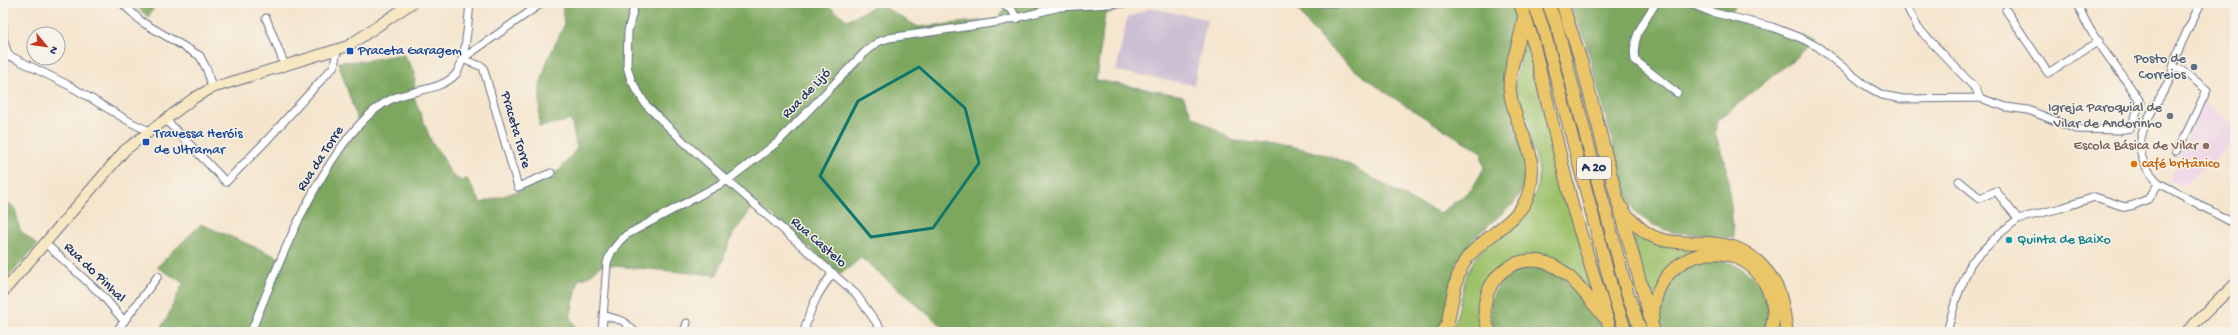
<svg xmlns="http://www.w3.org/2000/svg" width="2238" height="335" viewBox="0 0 2238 335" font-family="'Gochi Hand',sans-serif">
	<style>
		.built { fill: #eed0e7 }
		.industrial { fill: #ccbed3 }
		.green { fill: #9cc16b; stroke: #5c7864 }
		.forest { fill: #7da75f; stroke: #4c6b5e }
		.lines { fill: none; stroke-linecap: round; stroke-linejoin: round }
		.street-casing { stroke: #676f85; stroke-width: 9 }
		.secondary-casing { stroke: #676f85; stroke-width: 12 }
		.highway-casing { stroke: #676f85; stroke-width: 14 }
		.street { stroke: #fff; stroke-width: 7 }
		.secondary { stroke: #f7e8c3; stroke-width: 10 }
		.highway { stroke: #ebc669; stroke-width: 12 }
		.marked { fill: none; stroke: #0f766e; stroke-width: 3; stroke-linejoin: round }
		.transit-dot { fill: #1a4fb4; stroke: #f7f3e8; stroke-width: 1.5 }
		.service-dot { fill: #5c6f8a; stroke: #f7f3e8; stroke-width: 1.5 }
		.worship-dot { fill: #6b7280; stroke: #f7f3e8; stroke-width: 1.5 }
		.education-dot { fill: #8d6e63; stroke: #f7f3e8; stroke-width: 1.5 }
		.food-dot { fill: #e8710a; stroke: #f7f3e8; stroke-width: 1.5 }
		.culture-dot { fill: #0f9aa8; stroke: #f7f3e8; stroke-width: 1.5 }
		.labels { text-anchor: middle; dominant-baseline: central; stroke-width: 3; stroke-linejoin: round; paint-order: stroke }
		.shield { fill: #f7f3e8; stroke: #5d6a87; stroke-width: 1 }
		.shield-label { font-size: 13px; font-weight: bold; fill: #1b2f5e }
		.transit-label { font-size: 14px; fill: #164399; stroke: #f7f3e8; text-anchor: start }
		.service-label { font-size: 14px; fill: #4e5e75; stroke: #f7f3e8; text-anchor: end }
		.street-label { font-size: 14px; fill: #1b2f5e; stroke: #f7f3e8 }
		.worship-label { font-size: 14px; fill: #5b616d; stroke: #f7f3e8; text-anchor: end }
		.education-label { font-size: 14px; fill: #785e54; stroke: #f7f3e8; text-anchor: end }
		.food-label { font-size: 14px; fill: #c56008; stroke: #f7f3e8; text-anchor: start }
		.culture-label { font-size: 14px; fill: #0d838f; stroke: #f7f3e8; text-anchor: start }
	</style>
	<rect width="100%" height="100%" fill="#f7f3e8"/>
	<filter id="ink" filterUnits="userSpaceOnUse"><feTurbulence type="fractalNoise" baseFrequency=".025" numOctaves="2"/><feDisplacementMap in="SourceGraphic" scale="8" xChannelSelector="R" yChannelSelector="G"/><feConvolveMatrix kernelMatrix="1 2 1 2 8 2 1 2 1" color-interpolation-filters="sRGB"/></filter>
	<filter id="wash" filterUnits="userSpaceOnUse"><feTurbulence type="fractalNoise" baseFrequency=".012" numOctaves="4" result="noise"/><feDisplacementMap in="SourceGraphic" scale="16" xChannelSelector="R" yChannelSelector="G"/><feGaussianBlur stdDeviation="0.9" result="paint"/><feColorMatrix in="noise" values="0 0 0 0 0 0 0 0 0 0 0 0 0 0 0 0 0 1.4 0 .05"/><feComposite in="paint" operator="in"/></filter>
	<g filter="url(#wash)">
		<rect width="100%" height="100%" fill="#f5e5cd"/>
		<path class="built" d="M2204,101L2235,127V137L2220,155L2182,186L2169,180Z"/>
		<path class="industrial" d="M1151,8L1207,19L1194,85L1116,71L1127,18Z"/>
		<path class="green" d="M1525,40L1596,299L1584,286L1527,257L1480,299L1479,313L1484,332H1450C1465,305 1458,277 1481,251C1502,228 1537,211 1539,177C1539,153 1525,135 1519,114C1511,87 1518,65 1525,40Z
			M1629,224L1637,232L1713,247L1649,298Z"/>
		<path class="forest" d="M133,3H157L148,17Z
			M562,3H824L847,20L879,4L918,27L997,19L1008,7L1001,3H1099L1123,7L1124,3H1140L1105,14L1096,80L1183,96L1191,112L1190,114L1234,141L1291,146L1330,156L1352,166L1418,204L1441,213L1472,189L1484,168L1481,152C1424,116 1325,64 1295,3H1517L1523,19L1505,75L1526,143L1529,179L1514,203L1475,237L1457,262L1446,319L1438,332H1351L1299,328L1245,332H949L861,258L841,274L756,203L733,234L717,275L602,265L586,278L579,279L570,318L579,332H158L167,318L183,283L157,267L201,224L280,258C304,213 325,164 360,128L338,62L362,61L403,54L415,72L414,97L432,143L442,156L451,174L461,181L467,179L481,203L515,192L560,170L577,148L571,120L539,127L540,86L548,59L564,26Z
			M1569,3H1738L1729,14L1816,41L1717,121L1715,134L1727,168L1734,238L1671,232L1652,224L1635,213L1626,193L1585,40Z
			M3,199L15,208L20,230L37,245L3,283Z
			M1718,259C1743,266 1767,281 1769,310C1769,317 1766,325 1765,332H1661C1654,308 1665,277 1688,266C1697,261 1708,260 1718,259Z
			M1525,267C1536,268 1546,268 1555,273C1573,282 1596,315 1605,332H1496C1482,299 1495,281 1525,267Z"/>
	</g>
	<g filter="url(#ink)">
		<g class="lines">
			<g class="street-casing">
				<path id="street" d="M122,3L142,22L200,56L207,70L212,88
					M635,3L628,31L627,66L631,80L646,105L684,142L856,294L883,332
					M999,3L1012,10L1017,19
					M1320,3H1335
					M1656,3C1644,22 1631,37 1635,60L1677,93
					M1689,3L1711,12L1772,27L1803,39L1818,47L1865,85L1882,95L1903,99L1980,98L2006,107L2028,110L2076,129L2119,130L2130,128
					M1905,3L1918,28L1976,89L1980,98
					M2078,3C2086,33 2124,75 2141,103
					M2201,3C2192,21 2182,40 2175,59C2174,65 2173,71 2171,77C2153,115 2119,145 2159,183L2235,224
					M2006,10L2048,73L2099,41
					M266,18L285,66
					M3,23V38L8,55L70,86L132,123L149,131
					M462,59L483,67L518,187L551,173
					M462,59L542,3
					M3,62L8,55
					M2173,67L2182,70L2207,90L2187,132L2176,151
					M165,119L226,182L267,140L334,66L337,50
					M2130,128L2141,103
					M1959,181L1980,198L1996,191L2018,219
					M46,244L103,296L124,321
					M603,315L623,321L635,332
					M116,332L158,276
					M251,332C277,267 303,199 345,142C357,126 375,106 394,98C413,90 442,90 456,74C466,61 468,20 470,3
					M602,332L607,263C610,251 617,243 626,235L728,180L778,142L866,51L878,42L889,38L999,22L1060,7L1124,3
					M684,332L687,323
					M804,332C811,306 817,294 833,273
					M1947,332L1956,299L1971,263L1999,234L2018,219L2061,208L2095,197L2125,207L2134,205L2148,199L2159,183"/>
			</g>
			<g class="secondary-casing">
				<path id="secondary" d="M3,292L125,150L194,98L212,88L348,46L412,3
					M2186,332L2235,284"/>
			</g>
			<g class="highway-casing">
				<path id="highway" d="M1520,3L1532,38L1572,205L1611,332
					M1534,3L1544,31L1614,297L1626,332
					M1548,3L1557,27L1627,292L1641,332
					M1562,3L1582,64L1616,194L1654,332
					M1622,208C1626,215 1632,221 1638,226C1665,253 1703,236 1736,248C1752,254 1766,268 1774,282C1783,297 1784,315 1787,332
					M1653,317C1655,243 1750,230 1770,296C1774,307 1775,321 1770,332
					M1442,332L1447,325C1452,305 1454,276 1467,258C1484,236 1519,222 1528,195C1542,150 1515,133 1510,92C1507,68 1522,40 1524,15
					M1490,332C1470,291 1510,246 1552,265C1571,273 1592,302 1604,317"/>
			</g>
			<use href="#street" class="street"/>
			<use href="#secondary" class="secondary"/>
			<use href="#highway" class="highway"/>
		</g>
	</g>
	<path class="marked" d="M919,67L965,108L979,163L933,228L871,237L820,176L858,101Z"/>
	<g class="transit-dot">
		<rect x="346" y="47" width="8" height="8" rx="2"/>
		<rect x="142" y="138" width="8" height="8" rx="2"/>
	</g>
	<circle class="service-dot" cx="2194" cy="67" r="4"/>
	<circle class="worship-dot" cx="2170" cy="116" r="4"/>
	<circle class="education-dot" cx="2206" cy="146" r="4"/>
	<circle class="food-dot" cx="2134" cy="164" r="4"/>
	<circle class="culture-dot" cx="2009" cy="240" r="4"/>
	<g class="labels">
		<rect class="shield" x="1577" y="157" width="34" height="22" rx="3"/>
		<g class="shield-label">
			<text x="1594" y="168">A 20</text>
		</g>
		<g class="transit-label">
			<text x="358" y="51">Praceta Garagem</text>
			<text x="154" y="134">Travessa Heróis<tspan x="154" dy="16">de Ultramar</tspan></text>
		</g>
		<g class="service-label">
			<text x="2186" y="59">Posto de<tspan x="2186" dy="16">Correios</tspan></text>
		</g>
		<g class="street-label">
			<text transform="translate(807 94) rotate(-46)">Rua de Lijó</text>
			<text transform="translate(515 130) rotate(74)">Praceta Torre</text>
			<text transform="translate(321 159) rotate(-57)">Rua da Torre</text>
			<text transform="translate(818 243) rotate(41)">Rua Castelo</text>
			<text transform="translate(94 273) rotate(44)">Rua do Pinhal</text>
		</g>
		<g class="worship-label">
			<text x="2162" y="108">Igreja Paroquial de<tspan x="2162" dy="16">Vilar de Andorinho</tspan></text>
		</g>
		<g class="education-label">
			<text x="2198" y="146">Escola Básica de Vilar</text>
		</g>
		<g class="food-label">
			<text x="2142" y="164">café britânico</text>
		</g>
		<g class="culture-label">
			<text x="2017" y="240">Quinta de Baixo</text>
		</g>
	</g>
	<rect width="2238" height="335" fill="none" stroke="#f7f3e8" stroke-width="16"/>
	<g transform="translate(46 46) rotate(119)"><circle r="19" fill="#f7f3e8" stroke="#9fa5b1"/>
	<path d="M0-3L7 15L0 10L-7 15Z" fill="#c8321e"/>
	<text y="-6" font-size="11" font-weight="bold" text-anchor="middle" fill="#1b2f5e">N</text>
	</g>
</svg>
